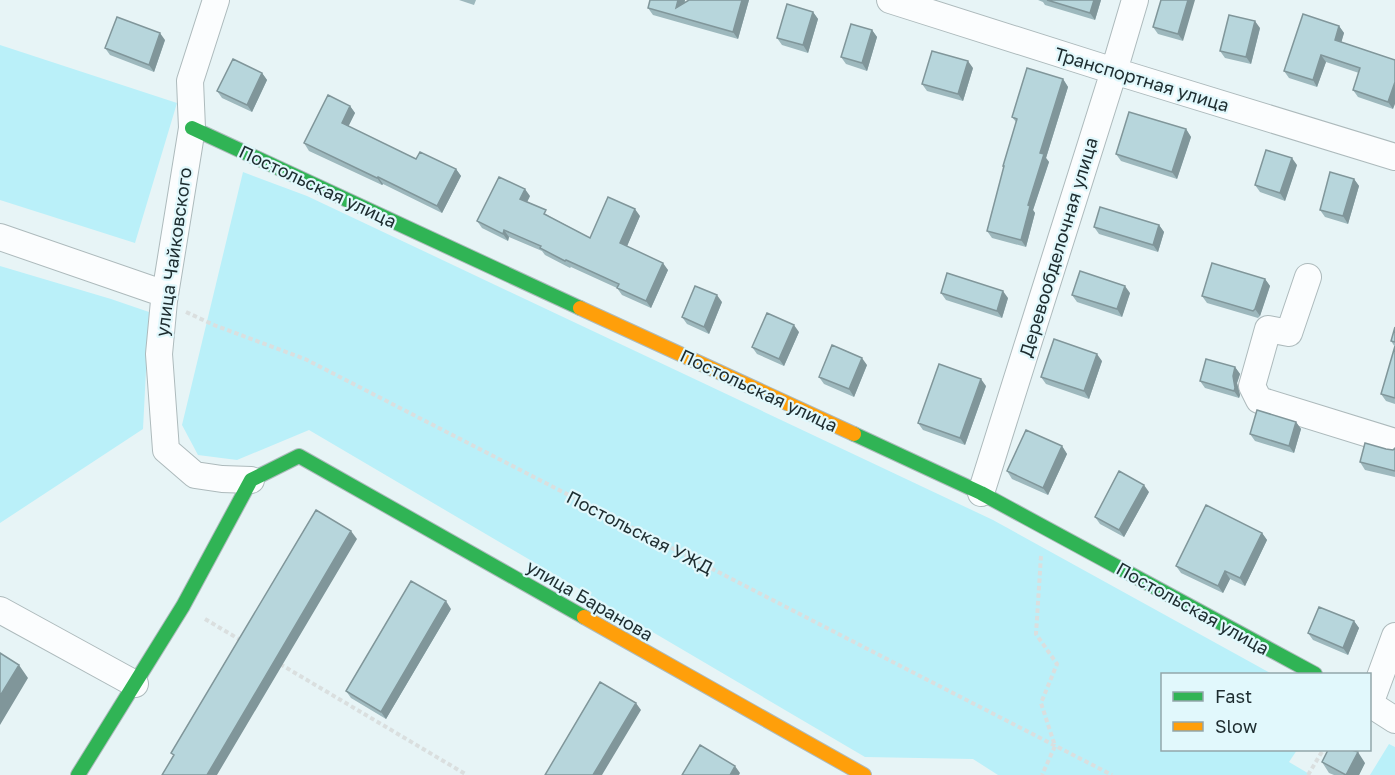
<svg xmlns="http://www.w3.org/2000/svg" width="1395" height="775" viewBox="0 0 1395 775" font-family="'Golos Text',sans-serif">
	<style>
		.green { fill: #baf0f9 }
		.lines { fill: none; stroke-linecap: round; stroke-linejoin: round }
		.street-casing { stroke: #adbabc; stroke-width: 28 }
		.fast-casing { stroke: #adbabc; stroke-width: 16 }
		.slow-casing { stroke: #adbabc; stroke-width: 16 }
		.path { stroke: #dadfdf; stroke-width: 4; stroke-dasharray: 4.5 3; stroke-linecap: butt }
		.street { stroke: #fbfdfe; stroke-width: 26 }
		.fast { stroke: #30b455; stroke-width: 14 }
		.slow { stroke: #ff9f0a; stroke-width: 14 }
		.wall { fill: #9db8bd }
		.shaded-wall { fill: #80969a }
		.building { fill: #b7d6dc; stroke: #80969a; stroke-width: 1.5 }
		.labels { text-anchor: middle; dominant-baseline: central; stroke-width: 4.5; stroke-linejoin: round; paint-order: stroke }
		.street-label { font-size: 18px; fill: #1d2c2f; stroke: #e1f8fc }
	</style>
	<rect width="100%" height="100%" fill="#e7f4f6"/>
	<path class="green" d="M0,45L177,103L135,243L0,200Z
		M243,172L307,196L993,520L1272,674H1162V750H1297L1289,762L1311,775H998L973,759L865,757L309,430L237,460L198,455L182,425Z
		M0,266L111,299L149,312L143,429L0,523Z
		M1389,744L1395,747V775H1370Z"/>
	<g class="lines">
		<g class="street-casing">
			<path id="street" d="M216,0L190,81L192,128L164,301L159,354L166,450L195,475L222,479L251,480
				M890,0L1114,71L1395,157
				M0,237L165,294
				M1308,277L1289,333L1268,329L1252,386L1259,400L1395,442
				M981,493L1114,71L1135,0
				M0,610L135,684
				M1370,704L1395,636
				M1370,704L1395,720"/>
		</g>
		<g class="fast-casing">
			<path id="fast" d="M192,128L580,308
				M854,434L981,493L1315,674
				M78,775L183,606L251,480L299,456L584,617"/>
		</g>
		<g class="slow-casing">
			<path id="slow" d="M580,308L854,434
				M584,617L864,775"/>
		</g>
		<path class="path" d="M186,312L214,325L305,359L1112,775
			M1041,556L1036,634L1057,664L1041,703L1055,746L1042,775
			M205,619L242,641
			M280,664L467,775
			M1308,775L1323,750"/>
		<use href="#street" class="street"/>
		<use href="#fast" class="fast"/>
		<use href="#slow" class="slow"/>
	</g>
	<path class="wall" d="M459,0H476L474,5Z
		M650,0H685V3L689,0H749L738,39L653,15L648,8Z
		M1038,0H1101L1095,20L1045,5L1043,2Z
		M1161,0L1183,41L1158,34L1153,27Z
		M813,12L818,19L808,53L782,45L777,38Z
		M1339,26L1344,33L1341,42L1395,60L1393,109L1358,97L1353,90L1359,73L1326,62L1317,87L1289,78L1284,71Z
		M1260,28L1251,64L1225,58L1220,51Z
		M872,30L877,37L867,71L846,64L841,57Z
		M165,40L154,72L110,55L105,48Z
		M973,68L963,101L927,91L922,84Z
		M262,73L267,80L252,112L222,98L217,91Z
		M1063,79L1068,87L1046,158L1049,162L1033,210L1035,213L1026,247L992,238L987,231L1004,168L1003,166L1016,122L1012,117Z
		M350,106L355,113L348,127L416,159L456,169L461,176L442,213L383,184L382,185L309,151L304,143Z
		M1186,129L1191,137L1177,179L1121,161L1116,154Z
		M1297,165L1285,201L1260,192L1255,185Z
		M1354,179L1359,186L1348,224L1325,217L1320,210Z
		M530,196L527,202L551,217L590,238L640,216L627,246L668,270L651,308L622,295L617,288L571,267L570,268L545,255L542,251L509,237L508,241L482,228L477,221Z
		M1159,225L1164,232L1158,252L1099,234L1094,227Z
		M1265,279L1270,286L1260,316L1258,318L1207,303L1202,296Z
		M941,293L1008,298L1002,318L946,300Z
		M1130,293L1122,317L1077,302L1072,295Z
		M722,302L709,334L687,324L682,317Z
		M1395,327V404L1386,401L1381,394L1395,347L1391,341Z
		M799,332L784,366L757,354L752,347Z
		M1102,361L1089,399L1046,384L1041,377Z
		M867,365L854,397L824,384L819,377Z
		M1235,367L1240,374L1237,383L1240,395L1239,398L1205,388L1200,381Z
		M986,386L965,445L923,430L918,423Z
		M1296,422L1301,429L1294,453L1255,441L1250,434Z
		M1062,446L1067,454L1048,495L1012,479L1007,471Z
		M1395,448V477L1365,470L1360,462L1386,449L1393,450Z
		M1149,492L1124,537L1100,524L1095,517Z
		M1262,533L1267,540L1245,586L1230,579L1223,593L1181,573L1176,566Z
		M451,609L386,719L351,698L346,691Z
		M1354,621L1359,628L1348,655L1313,640L1308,633Z
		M1322,762L1365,763L1359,775H1334L1329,773Z"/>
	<path class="shaded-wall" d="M678,0H685L681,15L676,8Z
		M742,0H749L738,39L733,32Z
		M1094,0H1101L1095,20L1090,13Z
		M1188,0H1195L1183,41L1178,34Z
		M813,12L818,19L808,53L803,45Z
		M1255,21L1260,28L1251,64L1246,57Z
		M1339,26L1344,33L1340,47L1335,40Z
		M872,30L877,37L867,71L862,63Z
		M160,33L165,40L154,72L149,65Z
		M1321,55L1326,62L1317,87L1313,80Z
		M968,61L973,68L963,101L958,94Z
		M262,73L267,80L252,112L247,105Z
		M1063,79L1068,87L1046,158L1049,162L1033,210L1035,213L1026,247L1021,240L1028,205L1040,153Z
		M1395,82V104L1393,109L1388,102Z
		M350,106L355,113L346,131L342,123Z
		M1186,129L1191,137L1177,179L1172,172Z
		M1292,158L1297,165L1285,201L1280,193Z
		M456,169L461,176L442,213L437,206Z
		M378,177L383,184L382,185L377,178Z
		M1354,179L1359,186L1348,224L1343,216Z
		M525,189L530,196L525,206L520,199Z
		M635,209L640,216L625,251L620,243Z
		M1159,225L1164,232L1158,252L1153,245Z
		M504,230L509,237L508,241L503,234Z
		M663,263L668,270L651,308L646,301Z
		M1265,279L1270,286L1260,316L1255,309Z
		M1125,286L1130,293L1122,317L1117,309Z
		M1003,291L1008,298L1002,318L997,311Z
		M717,295L722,302L709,334L704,327Z
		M794,325L799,332L784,366L779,359Z
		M1097,354L1102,361L1089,399L1084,391Z
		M862,358L867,365L854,397L849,389Z
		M1235,367L1240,374L1237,383L1240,395L1239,398L1234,391L1233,376Z
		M981,379L986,386L965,445L960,438Z
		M1296,422L1301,429L1294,453L1289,446Z
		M1062,446L1067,454L1048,495L1043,488Z
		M1144,485L1149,492L1124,537L1119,530Z
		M351,531L357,539L217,775H207Z
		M1262,533L1267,540L1245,586L1240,578Z
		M1225,571L1230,579L1223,593L1218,586Z
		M446,601L451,609L386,719L381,712Z
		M1354,621L1359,628L1348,655L1343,648Z
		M19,665L28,678L0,725V696Z
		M636,703L641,710L602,775H593Z
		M1358,752L1365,763L1359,775H1346Z
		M735,766L740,773L739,775H730Z"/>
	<path class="building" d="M650,0H678L676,8L689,0H742L733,32L648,8Z
		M1047,0H1094L1090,13Z
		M1161,0H1188L1178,34L1153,27Z
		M787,4L813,12L803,45L777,38Z
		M1303,14L1339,26L1335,40L1395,60V82L1388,102L1353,90L1360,68L1321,55L1313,80L1284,71Z
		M1229,15L1255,21L1246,57L1220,51Z
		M117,17L160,33L149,65L105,48Z
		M851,24L872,30L862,63L841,57Z
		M932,51L968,61L958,94L922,84Z
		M233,59L262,73L247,105L217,91Z
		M1027,68L1063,79L1040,153L1044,154L1028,205L1030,206L1021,240L987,231L1004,166H1003L1017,119L1012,117Z
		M328,95L350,106L342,123L416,159L420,152L456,169L437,206L378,177L377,178L304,143Z
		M1129,112L1186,129L1172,172L1116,154Z
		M1266,150L1292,158L1280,193L1255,185Z
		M1330,172L1354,179L1343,216L1320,210Z
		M499,177L525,189L520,199L546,210L544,214L590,238L608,197L635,209L620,243L663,263L646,301L617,288L619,284L566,260L565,261L540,248L541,246L504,230L503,234L477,221Z
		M1100,207L1159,225L1153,245L1094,227Z
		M1212,263L1265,279L1255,309L1253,311L1202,296Z
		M1080,271L1125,286L1117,309L1072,295Z
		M947,273L1003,291L997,311L941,293Z
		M695,286L717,295L704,327L682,317Z
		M767,313L794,325L779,359L752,347Z
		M1395,327V342L1391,341Z
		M1054,339L1097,354L1084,391L1041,377Z
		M832,345L862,358L849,389L819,377Z
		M1395,346V398L1381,394Z
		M1206,359L1235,367L1233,376L1235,388L1234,391L1200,381Z
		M939,364L981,379L960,438L918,423Z
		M1257,410L1296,422L1289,446L1250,434Z
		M1026,430L1062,446L1043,488L1007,471Z
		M1365,443L1386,449L1393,450L1395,448V471L1360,462Z
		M1119,471L1144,485L1119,530L1095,517Z
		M1206,505L1262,533L1240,578L1225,571L1218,586L1176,566Z
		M316,510L351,531L207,775H162L174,755L171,753Z
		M411,581L446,601L381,712L346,691Z
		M1319,607L1354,621L1343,648L1308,633Z
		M0,653L19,665L0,696Z
		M600,682L636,703L593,775H545Z
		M700,745L735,766L730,775H682Z
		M1328,750H1352L1358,752L1346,775L1322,762Z"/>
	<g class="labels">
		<g class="street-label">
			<text transform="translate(1142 79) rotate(17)">Транспортная улица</text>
			<text transform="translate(318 186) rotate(25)">Постольская улица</text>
			<text transform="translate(1058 247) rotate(-73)">Деревообделочная улица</text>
			<text transform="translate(173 252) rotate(-82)">улица Чайковского</text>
			<text transform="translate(759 390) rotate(25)">Постольская улица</text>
			<text transform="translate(640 532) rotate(27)">Постольская УЖД</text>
			<text transform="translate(590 600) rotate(30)">улица Баранова</text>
			<text transform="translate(1193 608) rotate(29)">Постольская улица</text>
		</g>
	</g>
	<rect x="1161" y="673" width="210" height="78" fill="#e1f8fc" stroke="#93a6aa" stroke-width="1.5"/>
	<rect x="1173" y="692" width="30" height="9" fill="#30b455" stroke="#93a6aa" stroke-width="1.5"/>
	<text x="1215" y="703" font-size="18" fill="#1d2c2f">Fast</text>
	<rect x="1173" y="722" width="30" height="9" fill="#ff9f0a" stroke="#93a6aa" stroke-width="1.5"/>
	<text x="1215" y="733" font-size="18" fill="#1d2c2f">Slow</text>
</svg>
